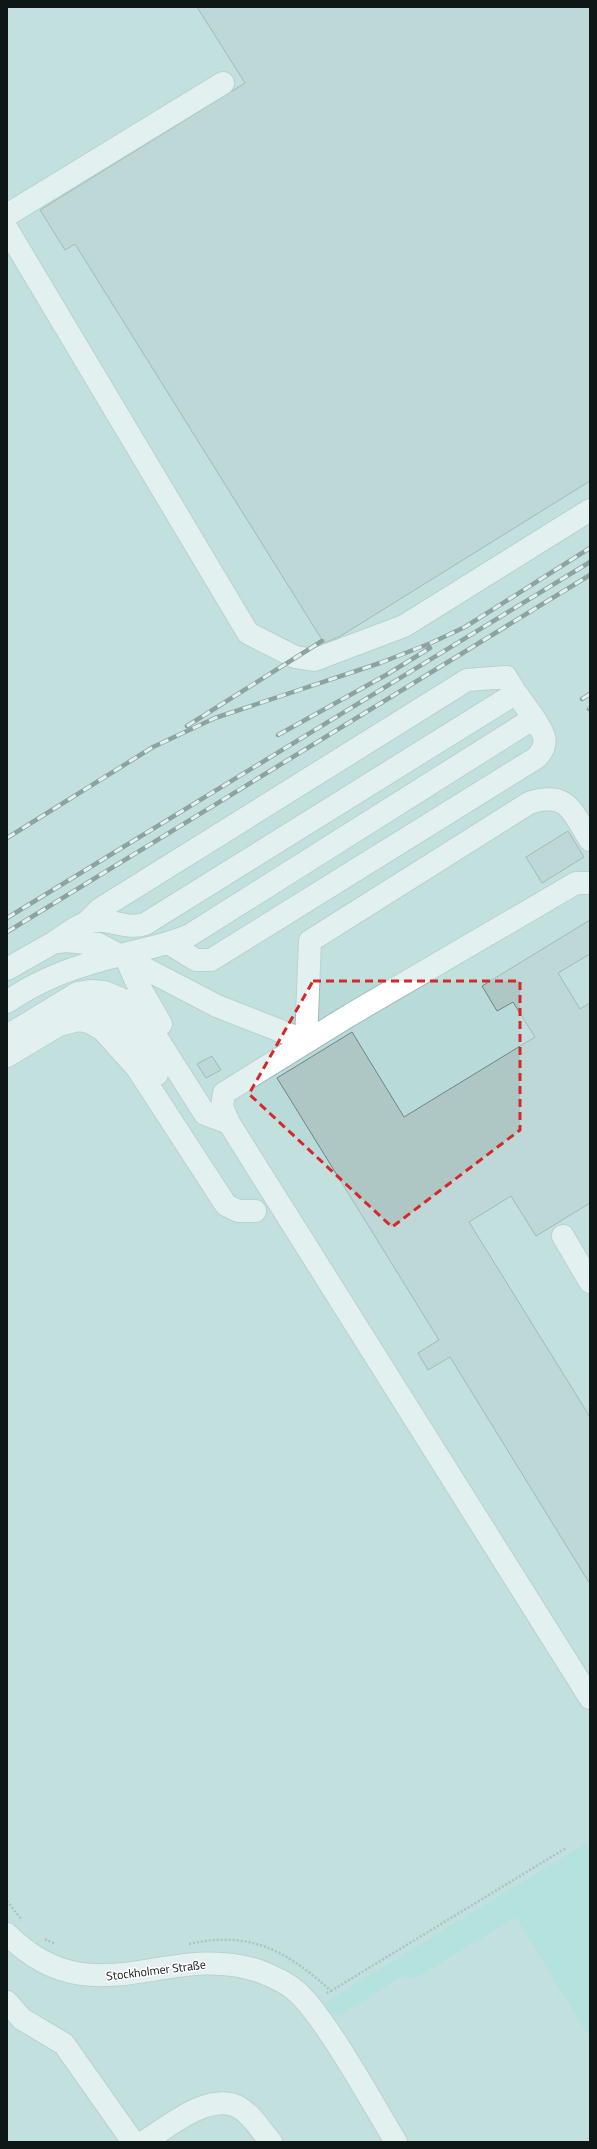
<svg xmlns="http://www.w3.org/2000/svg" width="597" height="2149" viewBox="0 0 597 2149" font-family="'Titillium Web',sans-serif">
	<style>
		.built { fill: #b8dad8 }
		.green { fill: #98ddd9 }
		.building { fill: #aec7c5; stroke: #6e8684 }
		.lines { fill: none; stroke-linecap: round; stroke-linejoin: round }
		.minor-casing { stroke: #a1bbb9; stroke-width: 24 }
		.path { stroke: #859997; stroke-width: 2.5; stroke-dasharray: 2 2; stroke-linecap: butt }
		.minor { stroke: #fff; stroke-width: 22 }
		.rail-casing { stroke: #445351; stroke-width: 4.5 }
		.rail { stroke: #fff; stroke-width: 3; stroke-dasharray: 9; stroke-linecap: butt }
		.marked { fill: none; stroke: #d62828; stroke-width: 3; stroke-dasharray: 8 5; stroke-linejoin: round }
		.labels { text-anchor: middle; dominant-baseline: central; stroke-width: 3; stroke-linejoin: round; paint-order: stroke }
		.street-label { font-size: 12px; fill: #0d1716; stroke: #fff }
	</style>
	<rect width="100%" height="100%" fill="#cbe5e3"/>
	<path class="built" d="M7,7H590V2142H7Z"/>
	<path class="green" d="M585,1844L590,1852V2038L516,1917L414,1979L402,1976L339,2016L328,2013L324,2007L326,2003L334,1997Z"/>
	<path class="building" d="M197,7H590V481L339,637L324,643L75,244L65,250L40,210L245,83Z
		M568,831L584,857L542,883L526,857Z
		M590,920V954L558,973L580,1009L590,1003V1203L536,1236L511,1196L469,1222L590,1417V1584L450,1357L428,1370L418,1353L439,1340L277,1078L352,1032L404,1117L535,1037L513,1002L497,1011L482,986Z
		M212,1056L221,1070L206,1078L197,1064Z"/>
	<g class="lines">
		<g class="minor-casing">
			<path id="minor" d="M7,215L223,83
				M7,229L248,633L295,657L314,660L404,626L590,510
				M590,883H576L350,1015L224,1093L222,1107L229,1123L590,1698
				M86,923L100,909L467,680L506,677L516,693
				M170,944L196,960H211L536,758C551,744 544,733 534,718
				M126,958L135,979L161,1024
				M7,969L53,943L66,941L98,944L217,1006L306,1041L310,941L529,803C568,790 572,812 590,840
				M7,1002C41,978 80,965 120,955C144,949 167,945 190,935L534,718L516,693L145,924C127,930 112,919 95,921C80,922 65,936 53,943
				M56,1006C65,1004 76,1000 86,1002C117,1006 141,1050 157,1074
				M7,1036L78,993L92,991L104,992L126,1001L153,1032L205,1114L229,1123
				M7,1056L59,1025L78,1020L89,1022L103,1030L137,1068L226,1205L238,1211H255
				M563,1236L590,1282
				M7,1934C92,2020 167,1940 259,1971C272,1976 286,1982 296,1991C309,2002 317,2015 327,2029C352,2065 373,2104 396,2142
				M7,2002L22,2019L64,2044L133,2142
				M144,2142C168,2127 211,2090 240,2108C253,2116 261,2131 271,2142"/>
		</g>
		<path class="path" d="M7,1901L22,1920
			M45,1939L55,1944
			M189,1944C250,1930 287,1951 331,1991L325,1994
			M331,1991L566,1848"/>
		<use href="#minor" class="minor"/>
		<g class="rail-casing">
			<path id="rail" d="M582,699L590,694
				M589,709L590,708
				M187,726L322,641
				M278,735L386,675L430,648
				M7,838L153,747L215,718L380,663L431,643L465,627L590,548
				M7,918L590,562
				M7,932L590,575"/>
		</g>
		<use href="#rail" class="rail"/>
	</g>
	<path d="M0 0H597V2149H0ZM313,981H520V1130L392,1227L249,1094Z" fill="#cbe5e3" fill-opacity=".55" fill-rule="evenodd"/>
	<path class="marked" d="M313,981H520V1130L392,1227L249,1094Z"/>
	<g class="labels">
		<g class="street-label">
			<text transform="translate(156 1970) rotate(-7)">Stockholmer Straße</text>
		</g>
	</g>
	<rect width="597" height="2149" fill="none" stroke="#0d1716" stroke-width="16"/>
</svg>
